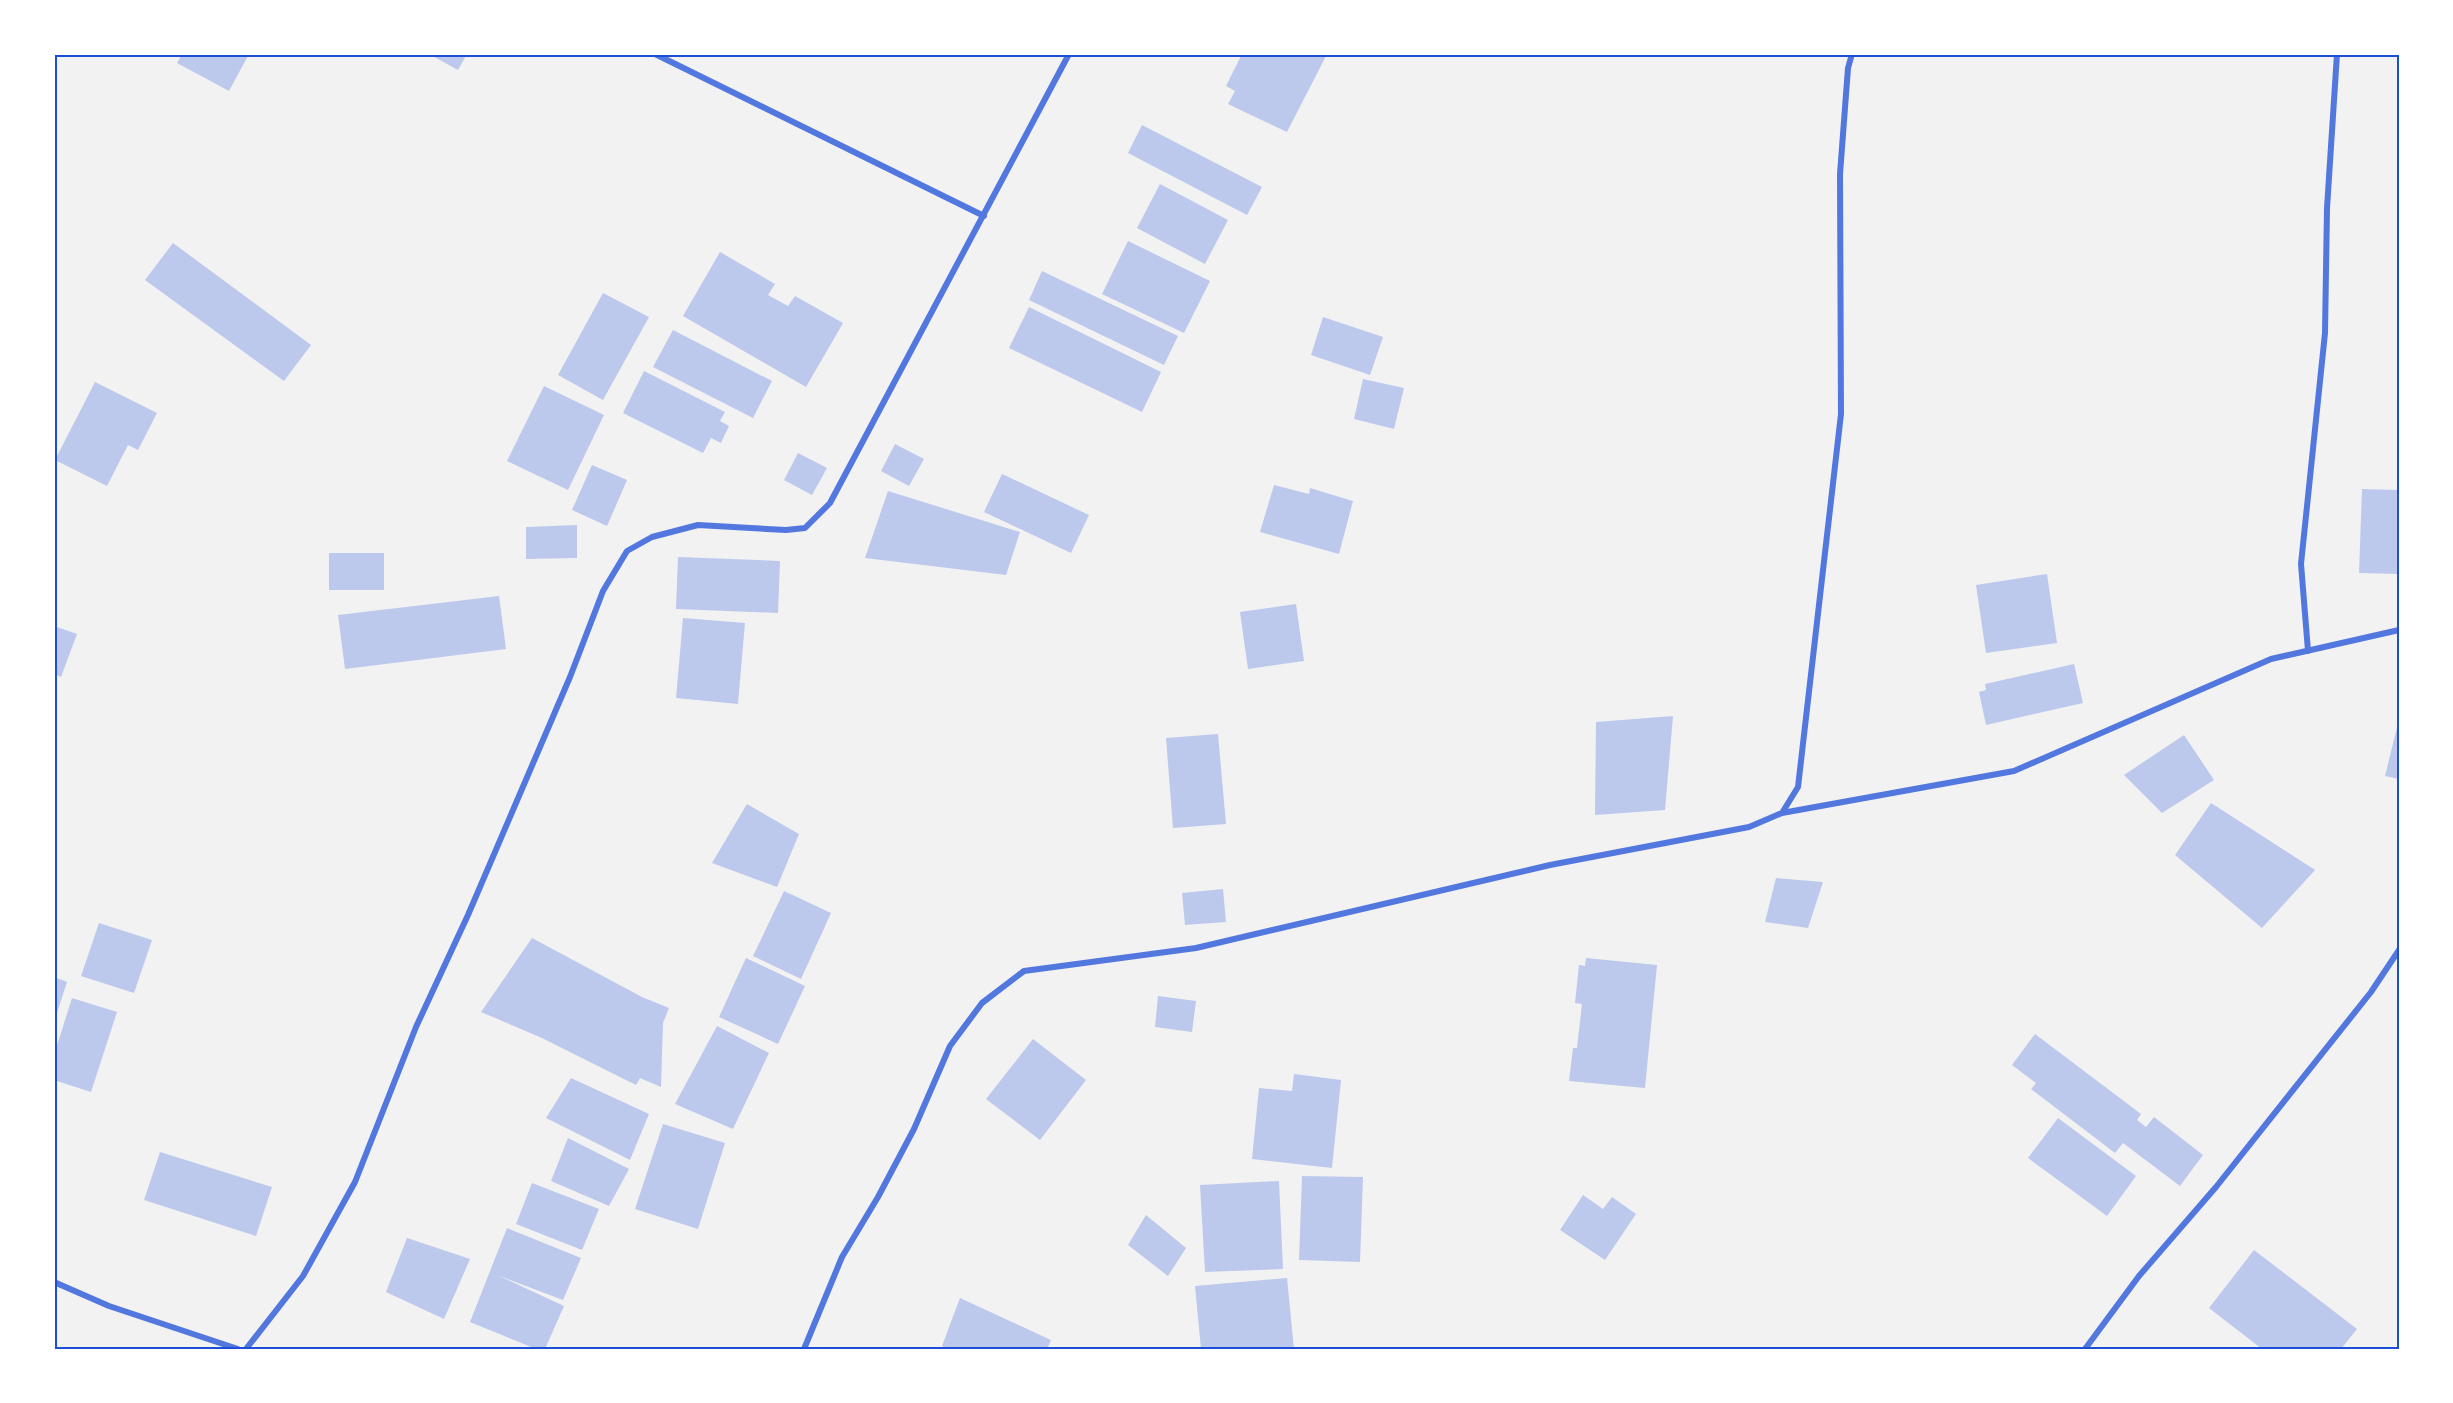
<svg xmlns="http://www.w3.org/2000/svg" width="2453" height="1403" viewBox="0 0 2453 1403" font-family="'Fira Sans',sans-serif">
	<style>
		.building { fill: #bdc9ec }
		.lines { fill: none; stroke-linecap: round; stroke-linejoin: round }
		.minor { stroke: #5277de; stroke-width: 6 }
		.neatline { fill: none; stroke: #1d4ed8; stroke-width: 2 }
	</style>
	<rect width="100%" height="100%" fill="#f2f2f2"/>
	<path class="building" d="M182,54H249L229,91L177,63Z
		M429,54H467L458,70Z
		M1242,54H1327L1287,132L1228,104L1235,91L1226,86Z
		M1142,125L1262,187L1247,215L1128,153Z
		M1160,184L1228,220L1205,264L1137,228Z
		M1128,241L1210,281L1184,333L1102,294Z
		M173,243L311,345L284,381L145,280Z
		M720,252L775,284L768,295L788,306L795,296L843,323L806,387L683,316Z
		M1042,271L1178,336L1164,365L1029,300Z
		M603,293L649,317L603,400L558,375Z
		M1029,307L1161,372L1142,412L1009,348Z
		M1323,317L1383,337L1370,375L1311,355Z
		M673,330L772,381L753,418L653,367Z
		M644,371L725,412L720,421L729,426L721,443L711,438L703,453L623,413Z
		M1363,379L1404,388L1394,429L1354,419Z
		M95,382L157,413L138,450L128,445L107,486L55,460Z
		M544,386L604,415L568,490L507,461Z
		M895,444L924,459L909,486L881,471Z
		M798,453L827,468L812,495L784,480Z
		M592,465L627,480L607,526L572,510Z
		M1002,474L1089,515L1071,553L984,512Z
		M1274,485L1309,494L1310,488L1353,501L1339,554L1260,532Z
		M2362,489L2399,490V574L2359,573Z
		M888,491L1020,532L1006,575L865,558Z
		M577,525V558L526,559V527Z
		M329,553H384V590H329Z
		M678,557L780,561L778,613L676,609Z
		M2047,574L2057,643L1986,653L1976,585Z
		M499,596L506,649L345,669L338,615Z
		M1296,604L1304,661L1248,669L1240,612Z
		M683,618L745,623L738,704L676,698Z
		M54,626L77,634L61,677L54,674Z
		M2074,664L2083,703L1986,725L1979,692L1986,690L1985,684Z
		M1673,716L1665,810L1595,815L1596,722Z
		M2398,723H2399V779L2385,776Z
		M1218,734L1226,824L1173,828L1166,738Z
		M2184,735L2214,780L2162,813L2124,775Z
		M2211,803L2315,870L2262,928L2175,855Z
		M747,804L799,834L777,887L712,863Z
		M1776,878L1823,882L1808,928L1765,922Z
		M1223,889L1226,922L1185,925L1182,893Z
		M784,891L831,913L801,979L753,956Z
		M99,923L152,940L134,993L81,976Z
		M532,938L642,997L669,1008L663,1023L661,1087L640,1078L636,1085L542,1038L481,1012Z
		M746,958L805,986L778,1044L719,1017Z
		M1586,958L1657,965L1645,1088L1569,1081L1573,1048H1577L1582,1004L1575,1003L1579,965L1585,966Z
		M54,977L67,982L54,1022Z
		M1158,996L1196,1001L1192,1032L1155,1027Z
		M72,998L117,1012L91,1092L54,1080V1055Z
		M717,1026L769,1053L733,1129L675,1104Z
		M2035,1034L2141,1114L2137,1120L2146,1127L2154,1117L2203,1155L2180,1186L2123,1143L2115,1153L2031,1089L2036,1083L2012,1065Z
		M1033,1039L1086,1080L1040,1140L986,1099Z
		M1294,1074L1341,1080L1332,1168L1252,1159L1259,1088L1292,1091Z
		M571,1078L649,1114L630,1160L546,1118Z
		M2058,1118L2136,1176L2107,1216L2028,1158Z
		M663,1124L725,1143L698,1229L635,1209Z
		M568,1138L629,1169L609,1206L551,1181Z
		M160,1152L272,1187L256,1236L144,1200Z
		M1302,1176L1363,1177L1360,1262L1299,1260Z
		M1279,1181L1283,1269L1205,1272L1200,1185Z
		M532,1183L599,1209L582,1250L516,1224Z
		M1583,1195L1603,1209L1612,1197L1636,1214L1605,1260L1560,1230Z
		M1146,1215L1186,1248L1168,1276L1128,1245Z
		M507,1228L581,1258L563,1300L497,1275L564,1306L545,1349H536L470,1322Z
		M407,1238L470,1259L444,1319L386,1292Z
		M2254,1250L2357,1329L2341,1349H2262L2209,1308Z
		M1287,1278L1294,1349H1201L1195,1286Z
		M960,1298L1051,1340L1047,1349H948L942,1346Z"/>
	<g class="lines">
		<path class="minor" d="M655,54L984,216
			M2308,651L2301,564L2325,333L2327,208L2337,54
			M1782,813L2014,771L2271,659L2399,630
			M54,1282L109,1306L238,1349
			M246,1349L303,1276L355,1182L416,1027L468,915L570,677L603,591L627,551L652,537L698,525L786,530L805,528L830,503L1069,54
			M804,1349L842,1257L878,1197L914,1129L950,1046L982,1003L1024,971L1196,948L1550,865L1749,827L1782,813L1798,787L1841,414L1840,174L1848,68L1852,54
			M2085,1349L2139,1276L2216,1187L2371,992L2399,950"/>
	</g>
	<rect width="2453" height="1403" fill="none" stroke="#ffffff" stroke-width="111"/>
	<rect x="56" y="56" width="2342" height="1292" class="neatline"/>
</svg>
